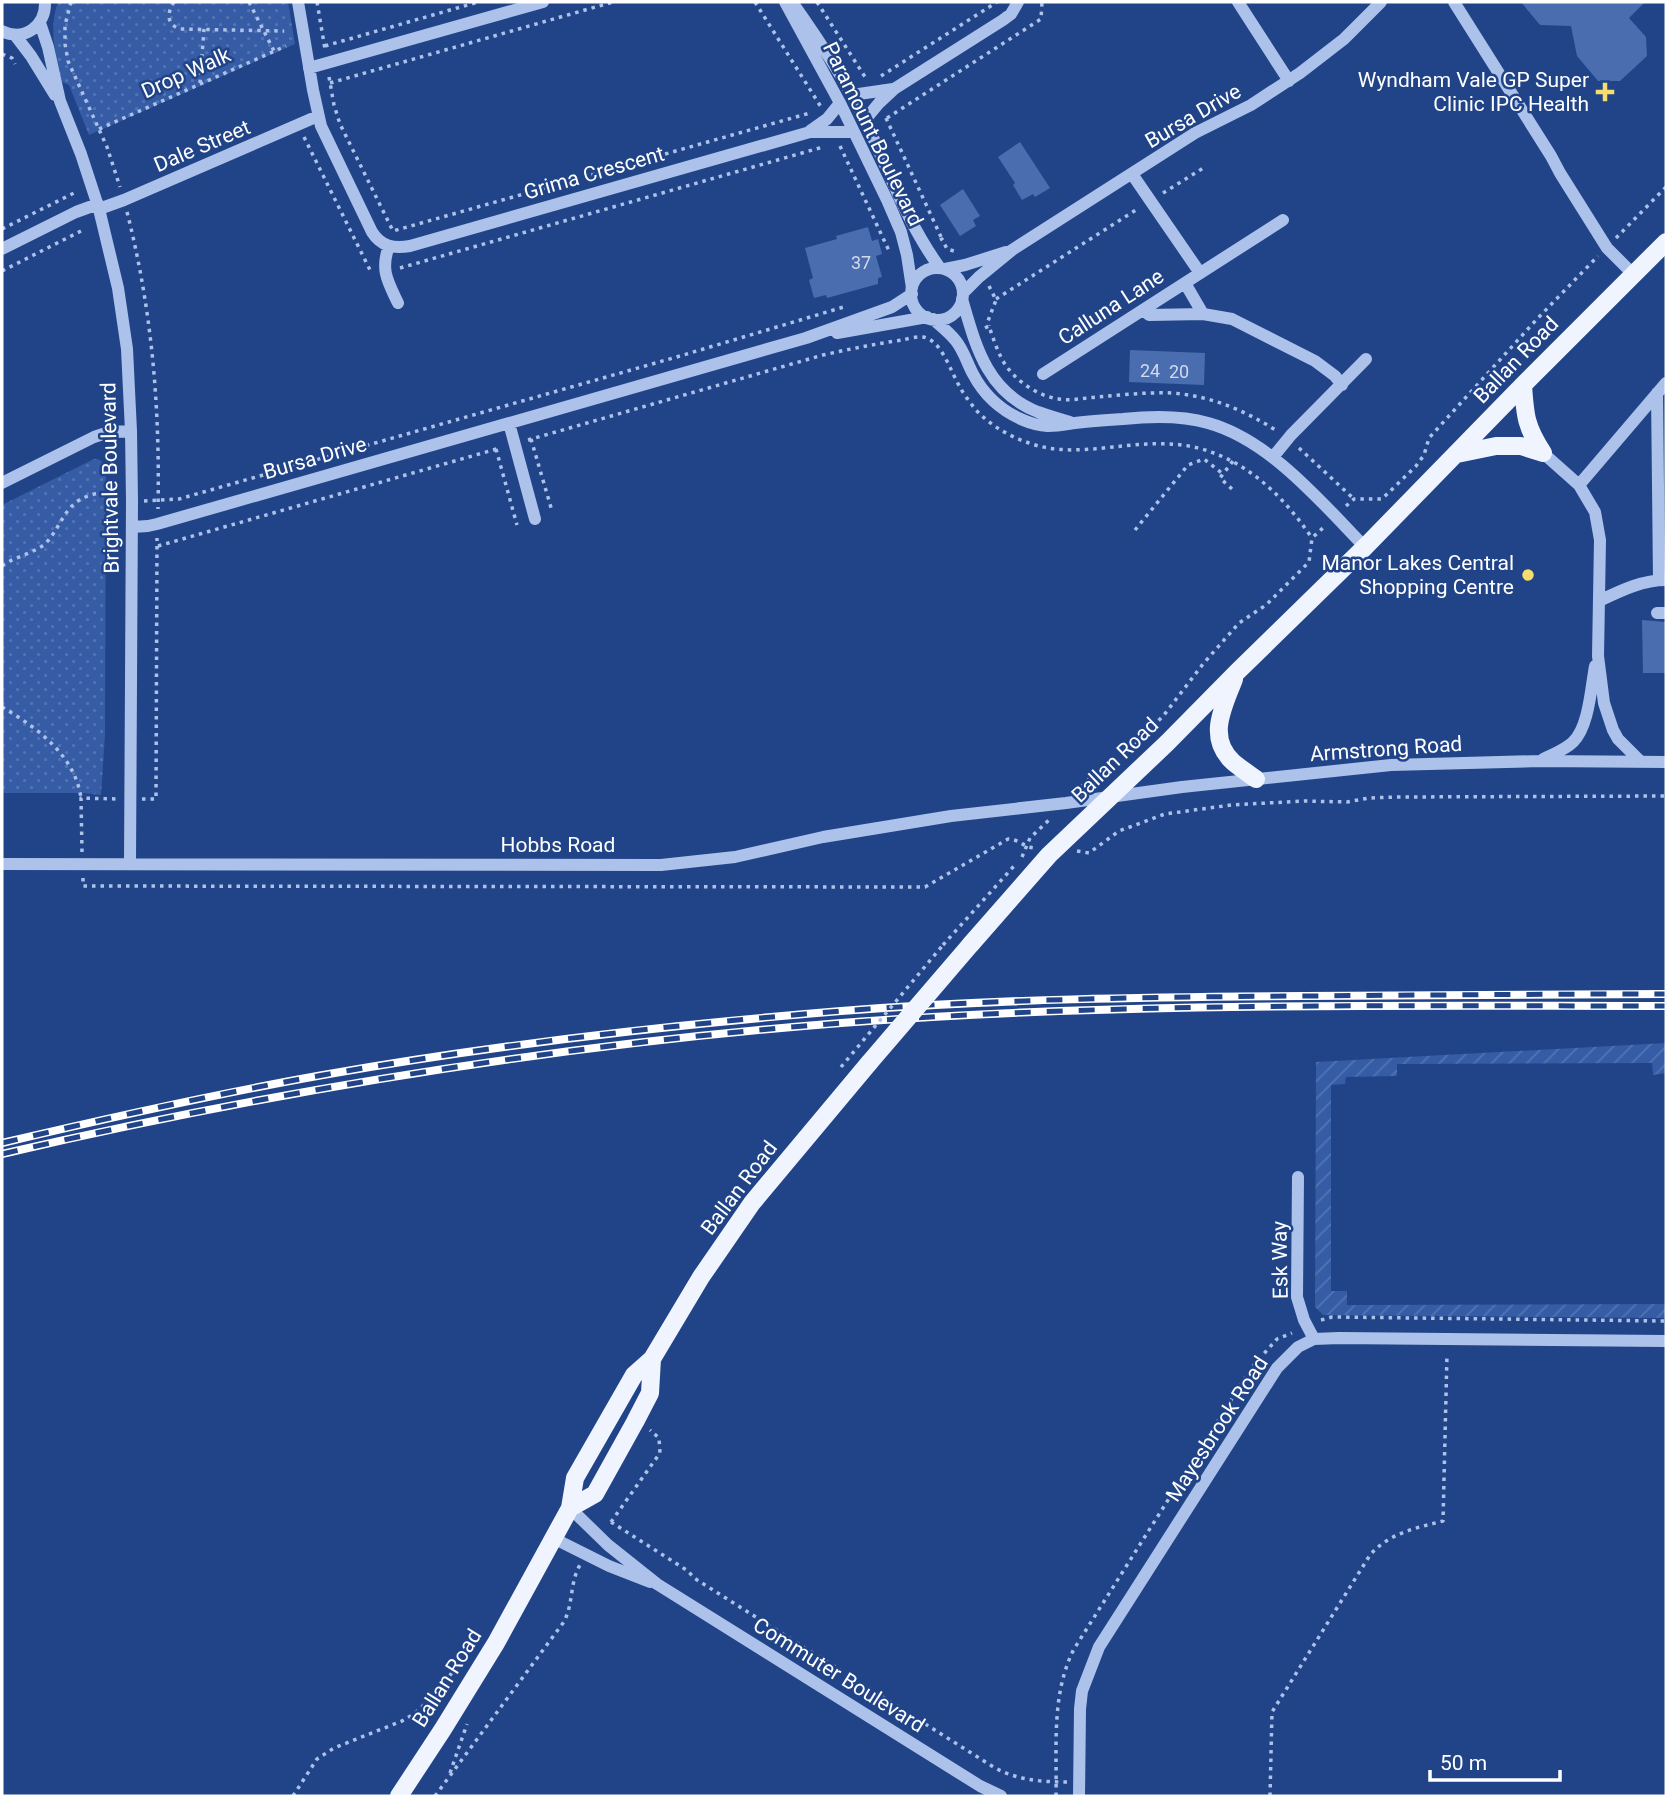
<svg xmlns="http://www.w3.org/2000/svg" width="1668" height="1798" viewBox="0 0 1668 1798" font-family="Roboto,sans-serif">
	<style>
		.grass { fill: url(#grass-dots) }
		.garden { fill: url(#garden-furrows) }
		.building { fill: #4a6db0 }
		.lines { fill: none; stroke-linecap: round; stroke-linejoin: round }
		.path { stroke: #acc2ea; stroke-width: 3.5; stroke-dasharray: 3.5 5; stroke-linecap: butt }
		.minor { stroke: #acc2ea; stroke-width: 12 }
		.major { stroke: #f0f4fe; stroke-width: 18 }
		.rail-casing { stroke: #fff; stroke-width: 8 }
		.rail { stroke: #214488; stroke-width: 5; stroke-dasharray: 16; stroke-linecap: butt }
		.path-bridge { stroke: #acc2ea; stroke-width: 3.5; stroke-dasharray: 3.5 5; stroke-linecap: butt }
		.major-bridge { stroke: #f0f4fe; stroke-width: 18 }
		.poi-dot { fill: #f7dd6e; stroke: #214488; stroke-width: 2.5 }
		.labels { text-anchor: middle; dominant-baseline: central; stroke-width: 5; stroke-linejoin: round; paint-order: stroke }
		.number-label { font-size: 18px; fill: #d2daeb }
		.street-label { font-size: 21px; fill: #fff; stroke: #214488 }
		.poi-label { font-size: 21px; fill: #fff; stroke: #214488; text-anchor: end }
	</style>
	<defs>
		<pattern id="grass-dots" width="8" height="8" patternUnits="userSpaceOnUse" patternTransform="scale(1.75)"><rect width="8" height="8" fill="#355ca5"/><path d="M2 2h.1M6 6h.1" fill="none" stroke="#5374b2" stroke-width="1.8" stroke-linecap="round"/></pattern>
		<pattern id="garden-furrows" width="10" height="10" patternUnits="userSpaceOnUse" patternTransform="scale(1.75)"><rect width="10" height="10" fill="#355ca5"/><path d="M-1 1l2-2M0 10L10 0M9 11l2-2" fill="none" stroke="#5374b2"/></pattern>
	</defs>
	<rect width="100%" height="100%" fill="#214488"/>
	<path class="grass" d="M58,2H288L295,44L89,135L69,85L62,82C56,55 48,29 58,2Z
		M94,459H98L106,464L105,735L101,795L84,793H2V505Z"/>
	<path class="garden" d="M1666,1043V1073L1653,1075L1652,1063L1397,1064V1076L1346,1077L1345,1084L1331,1085V1291H1347V1305L1666,1304V1318L1323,1315L1315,1307L1316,1062Z"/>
	<path class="building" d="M1521,2H1645L1629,18L1646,37L1647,56L1620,81H1598L1577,56L1571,26L1540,25Z
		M1020,142L1050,188L1035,197L1033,194L1022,200L1013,185L1015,183L998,157Z
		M963,189L980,216L973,220L976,226L960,236L940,205Z
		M868,227L872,241L878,239L882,254L876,256L882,277L878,278V284L827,298L826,295L814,298L809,280L813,278L805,248L837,239L836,236Z
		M1130,350L1205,353L1204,385L1129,382Z
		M1642,620L1666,622V673H1643Z"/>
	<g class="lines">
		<path class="path" d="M71,2L65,25V44L68,61L107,147L120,187
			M174,2C167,13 166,24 180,29L284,31
			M249,2L274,51
			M317,2L325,49
			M755,2L821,107
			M817,2L867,80
			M325,46L478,2
			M2,54L12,58L15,64
			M881,76L997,2
			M329,77L334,105L340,124L393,231L810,113
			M200,83L204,29
			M330,83L613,2
			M886,118L942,239
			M887,118L1041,19L1042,2
			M99,129L286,46
			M304,137L370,270H371
			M840,146L890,253
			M1163,193L1205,167
			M127,212C152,310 160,407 158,509
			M2,229L78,191
			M1616,238L1666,187
			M940,240L942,239L947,249L957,252
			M400,268L823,147
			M2,271L81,231
			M989,286L996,300L988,321L989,326
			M996,299L1139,208
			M985,328L989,326C993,338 997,350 1003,361C1014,380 1037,396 1059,399C1071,401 1084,398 1097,397C1121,395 1147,392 1172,393C1211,396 1244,410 1277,431
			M531,439L552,511
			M528,440L823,355C850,349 875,344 902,340C908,339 917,336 923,337C942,340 951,373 960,387C964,395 970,402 975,409C990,425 1008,436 1029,443C1057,453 1084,450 1113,447C1140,444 1171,441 1198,448C1248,461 1284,497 1312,538
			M1299,448L1354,499
			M496,449L517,525
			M1232,489L1220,478L1233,461
			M144,501L179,499L680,356L847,306
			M1346,506L1354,499H1382L1416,466L1424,455L1429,438L1537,319L1598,256
			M1135,530L1188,465L1204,459L1223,474
			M158,546L500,448
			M2,566C16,556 32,554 45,544C61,528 64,504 88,496C91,495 96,493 99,494C108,497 104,501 118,502
			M2,707C36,727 75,755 81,798
			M1082,786L1089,779L1111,769L1129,751L1164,715L1203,664L1239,623L1266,605L1309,562L1312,538L1325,526
			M142,799H156L157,538
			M1077,851L1089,853L1119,831L1165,814L1231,805L1304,801L1347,802L1369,798L1398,797L1666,796
			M82,852L81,798L117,799
			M1022,857L1030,838L1050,819
			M83,878V886L925,887L1008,839C1022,840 1022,847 1035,848
			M943,945L1014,866
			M1321,1320L1332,1317L1666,1321
			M611,1522L688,1571L694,1578L995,1768C1018,1780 1041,1782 1067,1782
			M611,1522L660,1453L659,1438L650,1430
			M450,1773L467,1724
			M293,1796L317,1759L334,1748L402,1721L414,1714L425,1704L464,1659
			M435,1796L563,1623C574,1605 569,1584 580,1565
			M1056,1796C1057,1747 1051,1694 1074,1649L1252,1367L1277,1339L1292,1333
			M1270,1796L1272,1712L1370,1555C1389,1533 1416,1528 1443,1521L1447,1354"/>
		<path class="minor" d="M298,2L313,90L321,126L372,232C381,246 393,249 410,246L810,132H854
			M785,2L840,103L888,202L901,232L907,255L912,288
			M792,2C819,40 845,79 865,120C889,171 907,223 940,268
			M1238,2L1289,81
			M1454,2L1551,156L1560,173L1607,248L1633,274
			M40,23L48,47L60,101L81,154L99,209L118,288L127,349L131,431L132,501L130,863
			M2,31C24,42 46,26 45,2
			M15,35L31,56L55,95
			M309,68L543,2
			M852,95L893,89
			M865,120L879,103L894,89L1003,20L1011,14L1018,2
			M810,131L827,119L840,103
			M1132,174L1200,273
			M99,209L124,200L318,116
			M389,246C380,270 388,282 398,303
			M2,249L76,212L98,204
			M911 294a26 26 0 1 1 52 0a26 26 0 1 1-52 0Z
			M945,269L965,265L1006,252
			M1185,283L1203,314
			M963,293L979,277L1012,250L1195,133L1251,105L1300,73L1344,39L1381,2
			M962,299C976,347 987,392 1038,412C1049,416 1059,419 1070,422
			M1143,310L1149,315L1203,314L1232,319L1315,361L1335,376L1342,385
			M933,319C941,326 950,333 956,341C964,351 967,363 973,374C984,395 1002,411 1023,420C1044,429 1055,426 1075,423C1091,421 1107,420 1123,419C1151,416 1181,415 1208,423C1270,440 1322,503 1365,547
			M837,333L927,317
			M1043,374L1283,220
			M1657,393L1659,580
			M509,423L535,519
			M1543,453L1579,485L1595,512L1600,540L1598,656L1604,703L1613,730L1618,739L1641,762
			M1273,457L1291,435L1366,359
			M2,483L94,437L109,432L131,431
			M1579,485L1666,383
			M132,527L148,526L157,524L806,338L892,307L912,294
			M1599,601C1620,591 1642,580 1666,580
			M1657,613H1666
			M1543,759C1553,754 1565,750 1573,742C1589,727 1591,687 1595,666
			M2,864L661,865L735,857L823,837L951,816L1066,803L1182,787L1391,765L1540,761L1666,762
			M1298,1177L1297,1297L1304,1320L1314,1339
			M570,1508L608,1545L657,1584L980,1786L1001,1796
			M553,1538L609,1566L650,1582
			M1079,1796L1080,1709L1082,1691L1099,1647L1277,1368L1298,1347L1314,1339L1339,1338L1666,1341"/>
		<path class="major" d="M1523,385C1525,416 1526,427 1543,453
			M1457,454L1496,446H1521L1543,453
			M1234,679C1224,706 1206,737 1233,762C1240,768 1249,774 1256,779
			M971,944L1049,855L1167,743L1237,672L1365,547L1523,385L1666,242
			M570,1508L595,1494L635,1422L650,1393L652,1359
			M399,1796L443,1729L496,1643L570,1508L575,1478L634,1375L652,1359L701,1277L752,1203L869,1063"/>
		<g class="rail-casing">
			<path id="rail" d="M2,1143C108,1118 215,1094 323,1075C494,1045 668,1025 841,1011C995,999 1150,997 1304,996C1425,995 1546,994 1666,994
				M2,1154C278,1090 558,1045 841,1023C1116,1002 1391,1006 1666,1006"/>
		</g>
		<use href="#rail" class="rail"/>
		<path class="path-bridge" d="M841,1067L943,945"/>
		<path class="major-bridge" d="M869,1063L971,944"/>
	</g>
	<g class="poi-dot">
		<path d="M1601.5 81.5h7v7h7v7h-7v7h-7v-7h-7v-7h7z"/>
		<circle cx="1528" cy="575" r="7"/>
	</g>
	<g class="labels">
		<g class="number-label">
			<text x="861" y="262">37</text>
			<text x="1150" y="370">24</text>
			<text x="1179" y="371">20</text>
		</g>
		<g class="street-label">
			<text transform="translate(186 73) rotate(-24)">Drop Walk</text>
			<text transform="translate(1193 116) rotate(-30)">Bursa Drive</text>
			<text transform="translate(873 134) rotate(64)">Paramount Boulevard</text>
			<text transform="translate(202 146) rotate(-23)">Dale Street</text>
			<text transform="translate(594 173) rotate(-16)">Grima Crescent</text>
			<text transform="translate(1111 307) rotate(-33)">Calluna Lane</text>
			<text transform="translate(1516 360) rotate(-46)">Ballan Road</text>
			<text transform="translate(315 458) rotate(-16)">Bursa Drive</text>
			<text transform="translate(110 478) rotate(-91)">Brightvale Boulevard</text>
			<text transform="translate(1386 749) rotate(-4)">Armstrong Road</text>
			<text transform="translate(1115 760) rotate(-44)">Ballan Road</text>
			<text x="558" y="845">Hobbs Road</text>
			<text transform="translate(739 1188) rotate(-53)">Ballan Road</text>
			<text transform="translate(1280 1260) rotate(-91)">Esk Way</text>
			<text transform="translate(1217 1429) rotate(-57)">Mayesbrook Road</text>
			<text transform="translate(839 1675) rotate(32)">Commuter Boulevard</text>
			<text transform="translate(447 1678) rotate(-58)">Ballan Road</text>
		</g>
		<g class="poi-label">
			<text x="1589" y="80">Wyndham Vale GP Super<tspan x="1589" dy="24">Clinic IPC Health</tspan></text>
			<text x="1514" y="563">Manor Lakes Central<tspan x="1514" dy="24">Shopping Centre</tspan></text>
		</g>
	</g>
	<rect width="1668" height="1798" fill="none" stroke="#ffffff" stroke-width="7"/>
	<path d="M1430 1770v10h130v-10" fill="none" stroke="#ffffff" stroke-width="3.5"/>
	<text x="1440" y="1770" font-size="21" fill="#ffffff" stroke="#214488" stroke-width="5" paint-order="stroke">50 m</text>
</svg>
